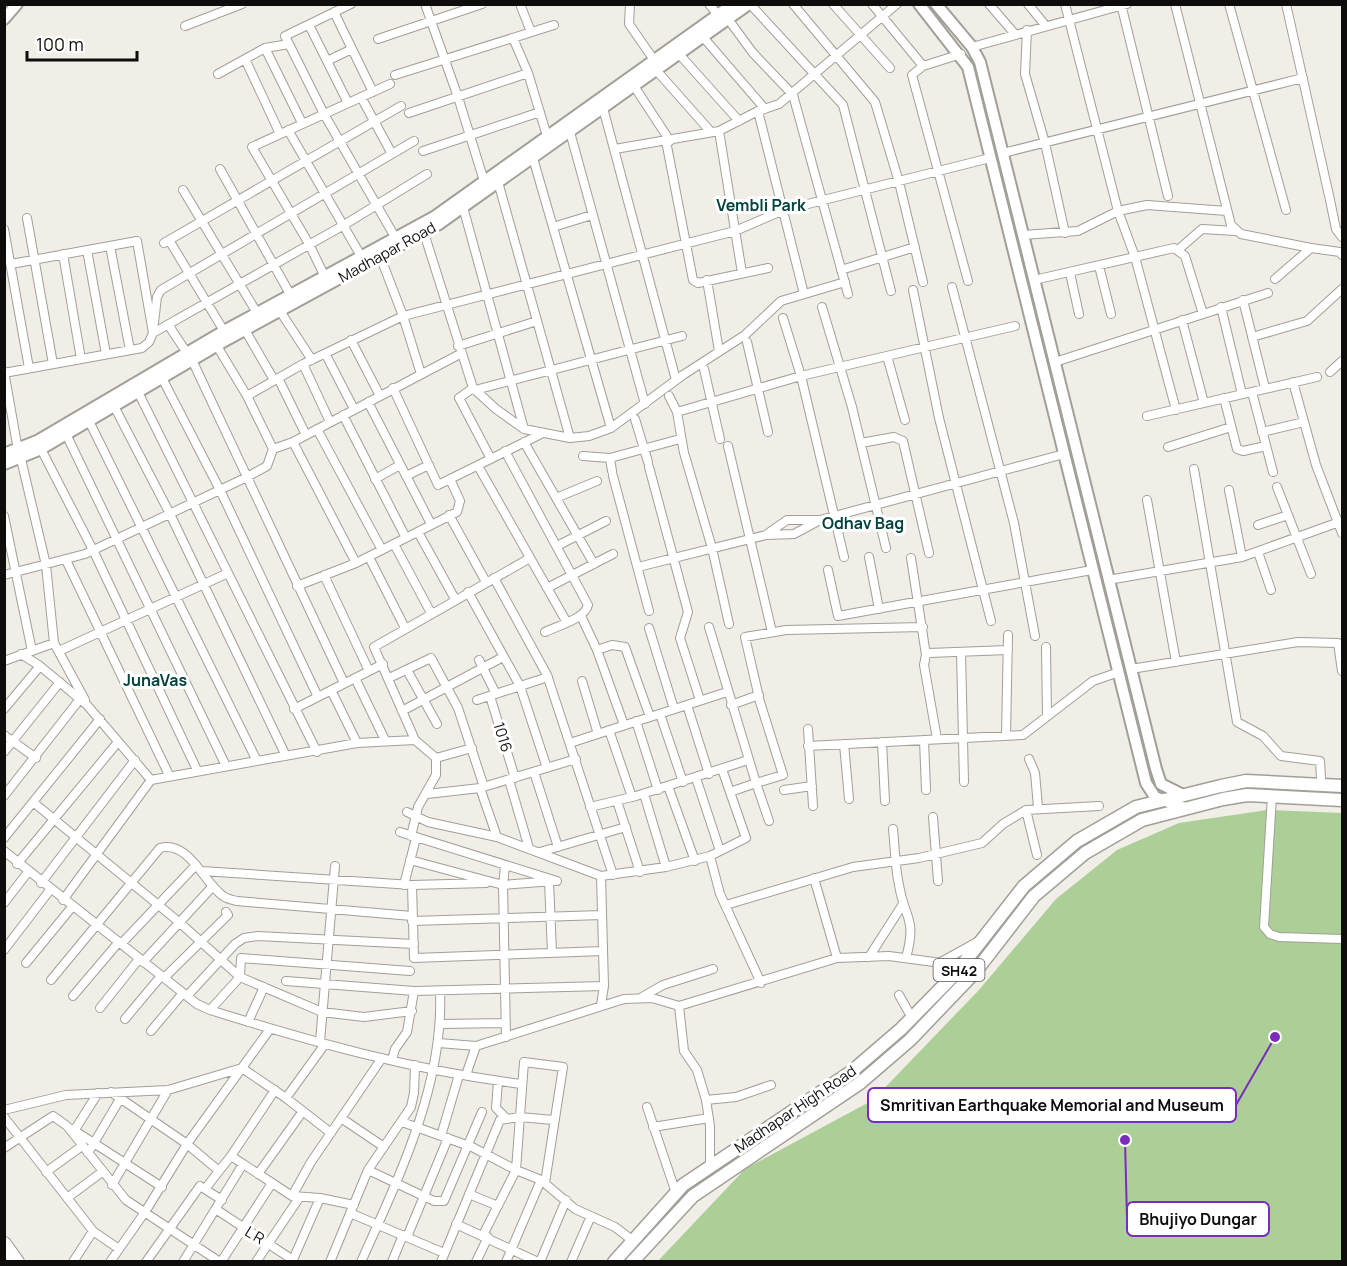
<svg xmlns="http://www.w3.org/2000/svg" width="1347" height="1266" viewBox="0 0 1347 1266" font-family="Manrope,sans-serif">
	<style>
		.green { fill: #accf97 }
		.lines { fill: none; stroke-linecap: round; stroke-linejoin: round }
		.street-casing { stroke: #a29f98; stroke-width: 10 }
		.secondary-casing { stroke: #a29f98; stroke-width: 14 }
		.primary-casing { stroke: #a29f98; stroke-width: 15 }
		.highway-casing { stroke: #a29f98; stroke-width: 16 }
		.street { stroke: #fff; stroke-width: 8 }
		.secondary { stroke: #fff; stroke-width: 10 }
		.primary { stroke: #fff; stroke-width: 12 }
		.highway { stroke: #fff; stroke-width: 14 }
		.labels { text-anchor: middle; dominant-baseline: central; stroke-width: 6; stroke-linejoin: round; paint-order: stroke }
		.shield { fill: #fff; stroke: #565654; stroke-width: 1.5 }
		.shield-label { font-size: 14px; font-weight: bold; fill: #0e0d0b }
		.street-label { font-size: 15px; fill: #0e0d0b; stroke: #fff }
		.neighbourhood-label { font-size: 16px; font-weight: bold; fill: #00423d; stroke: #fff }
		.leader { fill: none; stroke: #7b2cbf; stroke-width: 2 }
		.callout-dot { fill: #7b2cbf; stroke: #fff; stroke-width: 2 }
		.callout { fill: #fff; stroke: #7b2cbf; stroke-width: 2 }
		.callout-label { font-size: 16px; text-anchor: middle; font-weight: bold; fill: #0e0d0b }
	</style>
	<rect width="100%" height="100%" fill="#f1eee7"/>
	<path class="green" d="M1267,810L1342,813V1261L657,1262L745,1169L873,1100L978,991L1056,899L1117,850L1179,823Z"/>
	<g class="lines">
		<g class="street-casing">
			<path id="street" d="M425,4L458,97L484,181
				M520,4L531,32
				M630,4L629,24L654,60
				M709,4L718,15
				M750,4L843,105L891,291
				M793,4L875,102L899,182L923,282
				M833,4L890,68
				M872,4L923,66
				M989,4L1014,33
				M1028,4L1045,25
				M1065,4L1118,211L1135,257L1176,410
				M1121,4L1168,196
				M1175,4L1231,225L1241,234L1311,248
				M1229,4L1286,210
				M1286,4L1330,200L1336,229L1342,237
				M334,12L373,92
				M728,19L753,53L793,95L848,294
				M309,25L348,103
				M185,26L242,4
				M1027,30L1025,74L1045,143L1065,233
				M703,37L765,109
				M513,38L528,73L547,136
				M378,39L482,4
				M289,44L324,114L395,237
				M972,47L1127,4
				M265,48L302,123
				M679,54L739,121
				M961,54L923,66L912,75L968,281
				M245,59L280,134
				M327,61L352,49
				M656,70L711,132
				M218,74L265,48L289,44L285,36L351,4
				M395,75L554,25
				M634,86L670,141
				M361,97L392,154
				M603,108L676,380
				M758,111L804,294
				M409,113L528,73
				M288,130L361,256
				M719,131L742,273
				M570,132L645,404
				M666,141L693,280L698,283L768,268
				M615,149L719,131L758,111L779,104L897,4
				M423,151L540,112
				M1003,153L1303,78
				M533,158L611,428
				M220,169L290,294
				M498,182L570,438
				M183,190L257,313
				M463,207L524,429
				M27,218L53,364
				M553,227L592,215
				M4,229L29,368
				M424,233L473,388L496,409L524,429L570,438L589,436L611,428L683,375L745,335L781,301L845,282
				M1023,235L1078,231L1118,211L1147,205L1227,211
				M169,240L224,331
				M164,243L401,106
				M110,246L130,350
				M1179,249L1202,229L1235,231
				M87,250L106,354
				M63,254L81,359
				M380,256L403,316L421,374
				M1099,266L1111,314
				M841,270L915,247
				M1070,273L1079,314
				M324,275L309,244L252,147L390,84
				M1275,279L1311,248L1340,252L1342,255
				M707,280L719,351
				M1034,280L1174,248L1185,256L1203,314
				M952,287L1014,523L1035,636
				M913,290L939,418L991,621
				M1243,300L1265,388
				M822,307L852,407L886,548
				M1221,307L1242,394
				M280,311L312,360
				M783,318L801,376L844,557
				M1182,320L1204,403
				M154,323L157,297L161,290L414,141
				M169,326L187,353
				M245,330L274,380
				M153,333L344,225L427,174
				M1252,337L1307,321L1342,289
				M351,340L380,396
				M747,342L768,432
				M217,346L247,396L273,449
				M458,346L537,321
				M326,355L354,409
				M887,356L905,420
				M192,360L344,683
				M1055,362L1268,293
				M303,364L330,422
				M704,369L720,439
				M4,371L18,450
				M1330,372L1342,361
				M4,373L142,348L149,342L153,333L137,241L11,264
				M162,378L220,490L318,697
				M278,378L306,435
				M1293,382L1316,465L1342,533
				M393,388L438,485L541,434
				M473,388L459,398L491,459
				M475,390L682,336
				M138,392L317,752
				M1252,392L1273,472
				M247,396L303,364L403,316L735,231L784,210L990,158
				M669,396L677,412L684,453
				M1224,398L1237,449L1243,451L1266,446
				M368,402L431,524
				M114,406L170,514L286,756
				M677,412L801,376L1015,326
				M343,415L406,538
				M1147,416L1317,377
				M635,419L648,462
				M89,421L257,761
				M317,429L382,550
				M1262,432L1304,422
				M66,434L226,766
				M293,442L356,563
				M524,442L594,564
				M861,443L894,437L903,441L929,553
				M728,446L772,632
				M1168,447L1231,427
				M41,449L93,550L197,770
				M505,451L588,605C585,619 557,626 545,632
				M583,456L610,458L680,439
				M685,456L712,548L729,624
				M610,458L612,471
				M21,459L46,565L54,643
				M478,466L566,621
				M649,467L688,612L680,638L700,700
				M1194,469L1237,722L1263,736L1281,756L1320,761L1321,778
				M406,476L429,465
				M613,476L649,611
				M375,479L400,465
				M1277,487L1311,574
				M1229,490L1242,557
				M556,498L597,481
				M1147,500L1176,662
				M449,515L486,582
				M4,516L32,651
				M1258,525L1288,515
				M418,532L455,599
				M767,534L787,520H819
				M394,544L431,613
				M557,546L606,521
				M1258,552L1271,590
				M369,557L405,628
				M869,557L879,609
				M911,558L926,655
				M66,560L169,775
				M638,567L766,535L794,534L820,520L1064,454
				M828,570L838,616L1092,570
				M4,575L85,554L245,478L267,466L273,449L293,442L460,354
				M324,575L369,671
				M494,578L547,675L613,875
				M1108,580L1242,557L1342,521
				M297,586L356,563L457,512L460,501L450,479
				M547,588L613,554
				M468,592L520,686L547,768
				M581,616L597,650L624,725
				M709,627L756,783L783,775L760,702L745,637L786,630L923,627
				M649,628L674,709
				M1046,647L1047,716
				M597,650L612,645L625,647L650,717
				M59,651L228,573
				M961,652L964,782
				M21,654L40,666L87,705L151,780
				M479,660L496,694
				M4,661L54,643L85,700
				M1131,669L1298,642L1338,643L1342,671
				M407,670L437,724
				M355,678L385,740
				M389,678L431,658L458,708L484,787
				M582,681L598,734
				M331,690L357,743
				M490,696L515,778
				M477,700L548,677
				M687,705L709,774
				M731,705L759,695
				M4,709L40,666
				M294,709L383,664
				M402,711L503,657
				M660,714L683,782
				M636,721L658,790
				M808,729L813,806
				M609,730L632,797
				M4,735L36,758
				M1006,736L1008,635
				M937,739L924,665L926,655L929,653L1008,650
				M415,740L374,647L530,558
				M924,740L926,790
				M882,742L885,801
				M570,743L727,692
				M844,744L849,799
				M808,746L1023,735L1093,681L1119,672
				M4,752L60,682
				M436,758L472,748
				M1029,759L1035,773L1038,807
				M534,772L558,847
				M696,778L720,851L710,856L720,894L761,983
				M509,780L529,848
				M668,786L695,861
				M480,788L497,837
				M784,790L812,786
				M730,792L756,783L769,821
				M427,794L480,788L576,759
				M644,794L666,867
				M4,796L80,699
				M1272,796L1264,927L1270,934L1279,937L1342,939
				M617,801L640,872
				M33,802L179,922L240,977L322,1012L364,1017L412,1011
				M590,807L636,796L748,760
				M1026,810L1037,855
				M407,812L428,822L497,837L601,876L604,986L601,1005
				M933,817L938,881
				M893,829C895,848 895,867 899,885C905,921 917,917 906,958
				M400,832L557,881
				M4,838L100,719
				M4,851L197,1004L210,1010C312,1042 416,1071 522,1084
				M720,851L746,838L722,769
				M540,852L626,827
				M410,860L503,885L553,881
				M17,864L118,742
				M505,866L503,885L506,1037
				M202,871L412,885L486,883
				M601,876L666,867L710,856
				M814,878L837,958
				M549,881L552,953
				M41,883L135,760
				M404,885L416,838
				M412,885L414,958L603,951
				M63,900L151,780L357,743L415,740L436,758V775L418,807L411,836
				M4,903L28,872
				M726,905L853,867L919,858L982,843L1003,824L1026,810L1099,806
				M412,921L602,915
				M121,944L196,865
				M4,950L50,890
				M869,957L903,904
				M143,962L213,886
				M941,962L979,941
				M26,963L72,907
				M164,978L228,915L226,912
				M51,980L160,848C189,840 204,883 223,896C227,899 233,900 237,901L412,916
				M286,981L414,991L604,986
				M899,995L912,1018
				M73,996L118,943
				M187,996L235,944L244,938L258,936L414,944
				M642,997L663,985L713,969
				M679,1006L684,1051L697,1070L706,1100L736,1097L771,1085
				M100,1008L139,959
				M210,1010L240,977L241,958L410,971
				M125,1019L161,976
				M248,1022L264,987
				M441,1024L506,1023
				M151,1031L183,993
				M320,1042L335,866
				M439,1043L476,1046
				M392,1060L395,1049L407,1032L414,991
				M466,1075L476,1046L624,999L652,998L679,1006L837,958L889,956L949,964L956,973
				M498,1081L496,1108L505,1117
				M111,1092L187,1144L219,1171L231,1156L292,1196L320,1198L354,1205
				M286,1098L325,1044
				M706,1100L710,1126V1166
				M647,1107L676,1193
				M4,1110L66,1095L168,1090L242,1068L286,1098L331,1133
				M4,1117L93,1231L119,1249
				M341,1118L384,1147
				M402,1122L472,1147L516,1170L541,1180L575,1209L615,1227L632,1240
				M653,1127L709,1118
				M72,1129L162,1187
				M74,1131L98,1093
				M441,1136L459,1075
				M4,1148L53,1116L67,1126L126,1200L220,1262
				M88,1153L120,1099
				M231,1156L275,1090
				M368,1170L434,1201H444L482,1112
				M46,1172L82,1146
				M258,1174L303,1111
				M112,1185L168,1090
				M205,1189L219,1171
				M469,1194L498,1206
				M292,1196L311,1162L382,1058
				M67,1198L102,1172
				M217,1210L293,1260
				M350,1213L444,1253
				M456,1224L538,1262
				M483,1235L516,1170L524,1062L563,1067L545,1183
				M407,1237L448,1138
				M73,1262L93,1231
				M110,1262L145,1212L187,1144L270,1029
				M146,1262L200,1186L222,1200
				M183,1262L243,1164
				M221,1262L272,1183
				M256,1262L299,1198
				M292,1262L320,1198
				M330,1262L368,1170L411,1107L414,1093L415,1065
				M361,1262C399,1177 444,1085 440,991
				M392,1262L403,1235
				M441,1262L500,1120L520,1117L553,1120
				M476,1262L488,1237
				M506,1262L541,1180
				M540,1262L566,1200
				M571,1262L591,1216"/>
		</g>
		<g class="secondary-casing">
			<path id="secondary" d="M919,4L968,67L1146,783L1155,797L1185,808
				M936,4L972,47L980,62L1156,769L1161,784L1181,794
				M4,19L17,4
				M4,454L37,441L224,331L434,217L733,4
				M4,464L41,449L228,339L439,224L749,4"/>
		</g>
		<g class="primary-casing">
			<path id="primary" d="M614,1262L683,1185L851,1072L901,1029L956,973L1024,886L1077,841L1136,807L1221,786L1246,781L1342,786
				M632,1262L693,1196L860,1083L910,1040L976,971L1034,896L1085,853L1142,820L1223,799L1247,795L1342,800"/>
		</g>
		<g class="highway-casing">
			<path id="highway" d="M4,1244L17,1262"/>
		</g>
		<use href="#street" class="street"/>
		<use href="#secondary" class="secondary"/>
		<use href="#primary" class="primary"/>
		<use href="#highway" class="highway"/>
	</g>
	<g class="labels">
		<rect class="shield" x="933.5" y="959" width="51" height="22" rx="4.5"/>
		<g class="shield-label">
			<text x="959" y="970">SH42</text>
		</g>
		<g class="street-label">
			<text transform="translate(387 252) rotate(-29)">Madhapar Road</text>
			<text transform="translate(503 737) rotate(73)">1016</text>
			<text transform="translate(795 1109) rotate(-34)">Madhapar High Road</text>
			<text transform="translate(255 1235) rotate(31)">L R</text>
		</g>
		<g class="neighbourhood-label">
			<text x="761" y="205">Vembli Park</text>
			<text x="863" y="523">Odhav Bag</text>
			<text x="155" y="680">JunaVas</text>
		</g>
	</g>
	<path class="leader" d="M1275 1037L1236 1105M1125 1140L1127 1219"/>
	<g class="callout-dot">
		<circle cx="1275" cy="1037" r="6"/>
		<circle cx="1125" cy="1140" r="6"/>
	</g>
	<g class="callout">
		<rect x="868" y="1088" width="368" height="34" rx="6"/>
		<rect x="1127" y="1202" width="142" height="34" rx="6"/>
	</g>
	<g class="callout-label">
		<text x="1052" y="1111">Smritivan Earthquake Memorial and Museum</text>
		<text x="1198" y="1225">Bhujiyo Dungar</text>
	</g>
	<rect width="1347" height="1266" fill="none" stroke="#0e0d0b" stroke-width="12"/>
	<path d="M27 51v9h110v-9" fill="none" stroke="#0e0d0b" stroke-width="3"/>
	<text x="36" y="51" font-size="18" fill="#0e0d0b" stroke="#ffffff" stroke-width="4.5" paint-order="stroke">100 m</text>
</svg>
